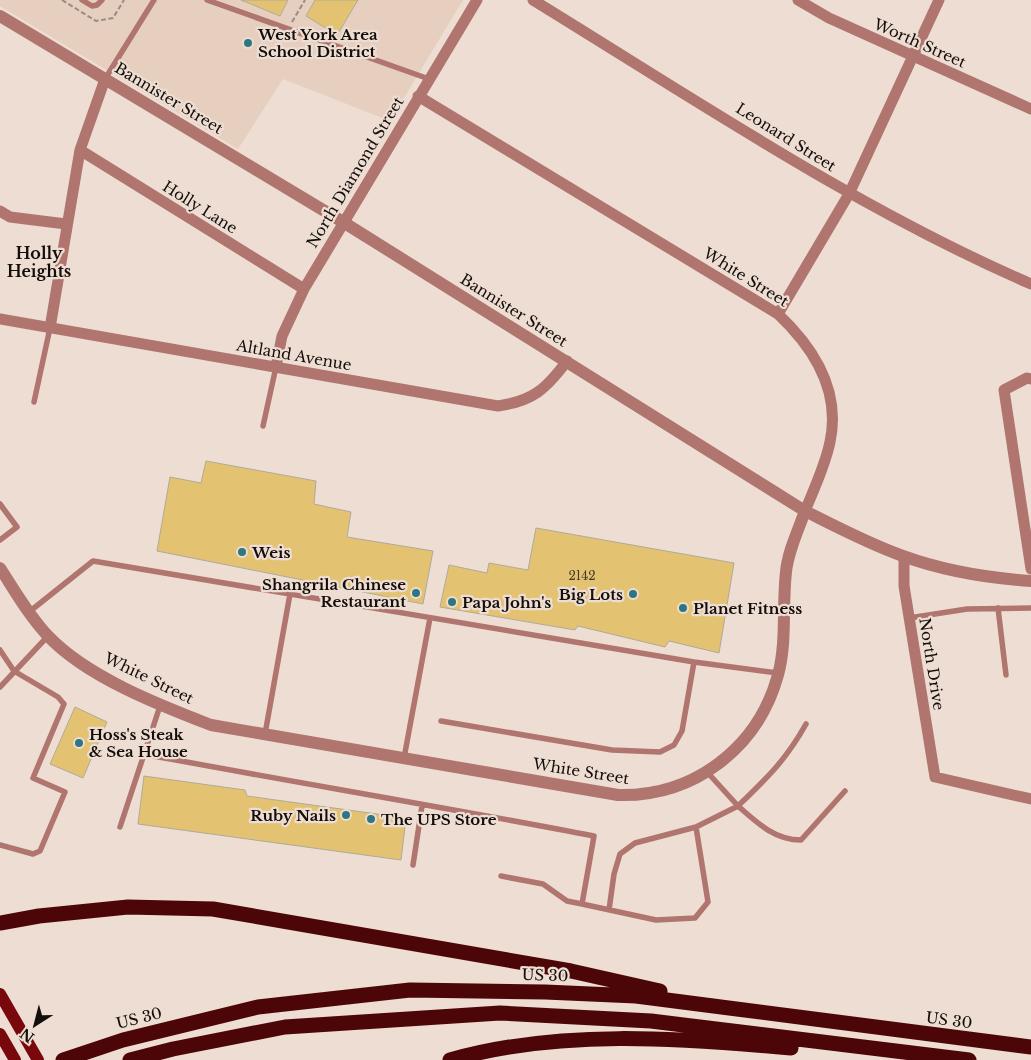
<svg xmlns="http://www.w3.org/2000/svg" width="1031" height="1060" viewBox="0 0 1031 1060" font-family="'Libre Baskerville',serif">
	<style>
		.built { fill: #e6cfbf }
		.building { fill: #e3c271; stroke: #b0aa9a }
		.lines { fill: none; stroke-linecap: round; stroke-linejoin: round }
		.path { stroke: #988c84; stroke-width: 2; stroke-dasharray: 5 2.5; stroke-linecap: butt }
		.service { stroke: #af756e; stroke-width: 5.5 }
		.minor { stroke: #af756e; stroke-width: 11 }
		.tertiary { stroke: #af756e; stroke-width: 12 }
		.primary { stroke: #78080c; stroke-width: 12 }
		.motorway { stroke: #4c0607; stroke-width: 15 }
		.poi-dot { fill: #2f7681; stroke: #eeddd2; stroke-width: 2 }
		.labels { text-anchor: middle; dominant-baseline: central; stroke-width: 4.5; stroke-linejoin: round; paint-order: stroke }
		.number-label { font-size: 12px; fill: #473b24 }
		.poi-label { font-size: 15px; font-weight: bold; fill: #130e0a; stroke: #eeddd2; text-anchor: start }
		.street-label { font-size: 15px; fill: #130e0a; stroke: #eeddd2 }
		.neighbourhood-label { font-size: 16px; font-weight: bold; fill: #130e0a; stroke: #eeddd2 }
	</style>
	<rect width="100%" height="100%" fill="#eeddd2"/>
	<path class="built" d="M0,0H463L390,121L283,79L238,149L0,6Z"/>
	<path class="building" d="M241,0H288L280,16Z
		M315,0H358L337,35L306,16Z
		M206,461L316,481L314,504L351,512L347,537L433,551L423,604L157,551L170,477L201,483Z
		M536,528L734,563L719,653L669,641L665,647L578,626L575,630L440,607L449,565L487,573L489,563L528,570Z
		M75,707L107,722L83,778L50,764Z
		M144,776L245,790L247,796L406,818L401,860L138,824Z"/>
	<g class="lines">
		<path class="path" d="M62,0L96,21L113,18L124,0
			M292,22L305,0"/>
		<path class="service" d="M82,0L92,6L97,5L102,0
			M207,0L429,79
			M105,79L154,0
			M34,402L50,328
			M263,426L276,367
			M0,504L17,527L0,540
			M998,608L1006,675
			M29,612L93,561L694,662L778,673
			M909,618L967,609L1031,608
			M0,650L14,671L58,697L64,704L33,778L65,792L40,851L33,854L0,845
			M0,687L48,636
			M441,721L612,750L660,752L674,745L682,731L694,662
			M806,724C786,760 767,778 738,806C757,823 775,840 801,840L845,791
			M265,734L290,594
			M143,754C293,782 444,807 594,836L582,904L656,920L695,918L708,902L696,827
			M404,758L430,618
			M120,827L160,706
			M413,865L422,806
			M501,876L543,884L567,901L582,904
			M609,910L614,874L620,854L635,843L696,827L738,806L708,773"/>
		<path class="minor" d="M533,0C696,100 856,208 1031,284
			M798,0L829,18L1031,109
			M418,96L778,314C814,348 841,391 830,442C825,466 814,489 805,511
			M80,150L304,289
			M0,211L10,217L66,224
			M778,314L849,194L939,0
			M0,319L498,406C533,401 546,389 567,361
			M50,328L80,150L105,79
			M276,367L282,336L304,289L477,0
			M1031,379L1027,378L1004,390L1031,569
			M904,557V586L935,777L1031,799"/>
		<path class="tertiary" d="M0,16L343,222L805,511C837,527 869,544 903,556C944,571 988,578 1031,581
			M0,568C15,591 29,616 48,636C87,677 159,705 211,725L618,795C694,797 758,748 778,675C787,642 782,606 786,572C788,551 798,531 805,511"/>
		<path class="primary" d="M0,994L38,1060
			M0,1034L15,1060"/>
		<path class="motorway" d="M0,923L39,916L128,907L213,909L571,971L660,991
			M63,1060L123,1040L258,1007L410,990L545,992L636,996L1031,1047
			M130,1060L173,1049L285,1027L500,1013L651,1021L969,1060
			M450,1060C559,1029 678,1038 791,1048"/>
	</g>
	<g class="poi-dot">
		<circle cx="248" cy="43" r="5"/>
		<circle cx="242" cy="552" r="5"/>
		<circle cx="416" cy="593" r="5"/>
		<circle cx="633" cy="594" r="5"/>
		<circle cx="452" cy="602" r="5"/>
		<circle cx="683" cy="608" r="5"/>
		<circle cx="79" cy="743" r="5"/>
		<circle cx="346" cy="815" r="5"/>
		<circle cx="371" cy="819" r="5"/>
	</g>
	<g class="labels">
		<g class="number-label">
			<text x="582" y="575">2142</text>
		</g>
		<g class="poi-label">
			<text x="258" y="34">West York Area<tspan x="258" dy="17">School District</tspan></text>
			<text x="252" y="552">Weis</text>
			<text x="406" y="584" text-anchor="end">Shangrila Chinese<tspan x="406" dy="17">Restaurant</tspan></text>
			<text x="623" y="594" text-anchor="end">Big Lots</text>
			<text x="462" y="602">Papa John's</text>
			<text x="693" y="608">Planet Fitness</text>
			<text x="89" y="734">Hoss's Steak<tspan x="89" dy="17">&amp; Sea House</tspan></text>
			<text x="336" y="815" text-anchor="end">Ruby Nails</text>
			<text x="381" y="819">The UPS Store</text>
		</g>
		<g class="street-label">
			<text transform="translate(920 43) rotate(24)">Worth Street</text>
			<text transform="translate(169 98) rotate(31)">Bannister Street</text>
			<text transform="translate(786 137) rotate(32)">Leonard Street</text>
			<text transform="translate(355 172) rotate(-59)">North Diamond Street</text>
			<text transform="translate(200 207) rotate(32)">Holly Lane</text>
			<text transform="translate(746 277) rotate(32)">White Street</text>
			<text transform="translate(514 310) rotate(32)">Bannister Street</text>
			<text transform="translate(294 355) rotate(10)">Altland Avenue</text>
			<text transform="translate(932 664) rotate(81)">North Drive</text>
			<text transform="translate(149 678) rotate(26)">White Street</text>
			<text transform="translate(581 771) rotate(9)">White Street</text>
			<text transform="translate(545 975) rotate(2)">US 30</text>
			<text transform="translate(139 1018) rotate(-14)">US 30</text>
			<text transform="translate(949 1020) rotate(7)">US 30</text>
		</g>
		<g class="neighbourhood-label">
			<text x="39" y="253">Holly<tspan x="39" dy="18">Heights</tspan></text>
		</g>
	</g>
	<g transform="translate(35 1025) rotate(216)" stroke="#eeddd2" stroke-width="4" paint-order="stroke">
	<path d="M0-4L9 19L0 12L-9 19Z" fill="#130e0a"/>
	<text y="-8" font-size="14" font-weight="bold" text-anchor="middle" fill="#130e0a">N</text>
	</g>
</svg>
